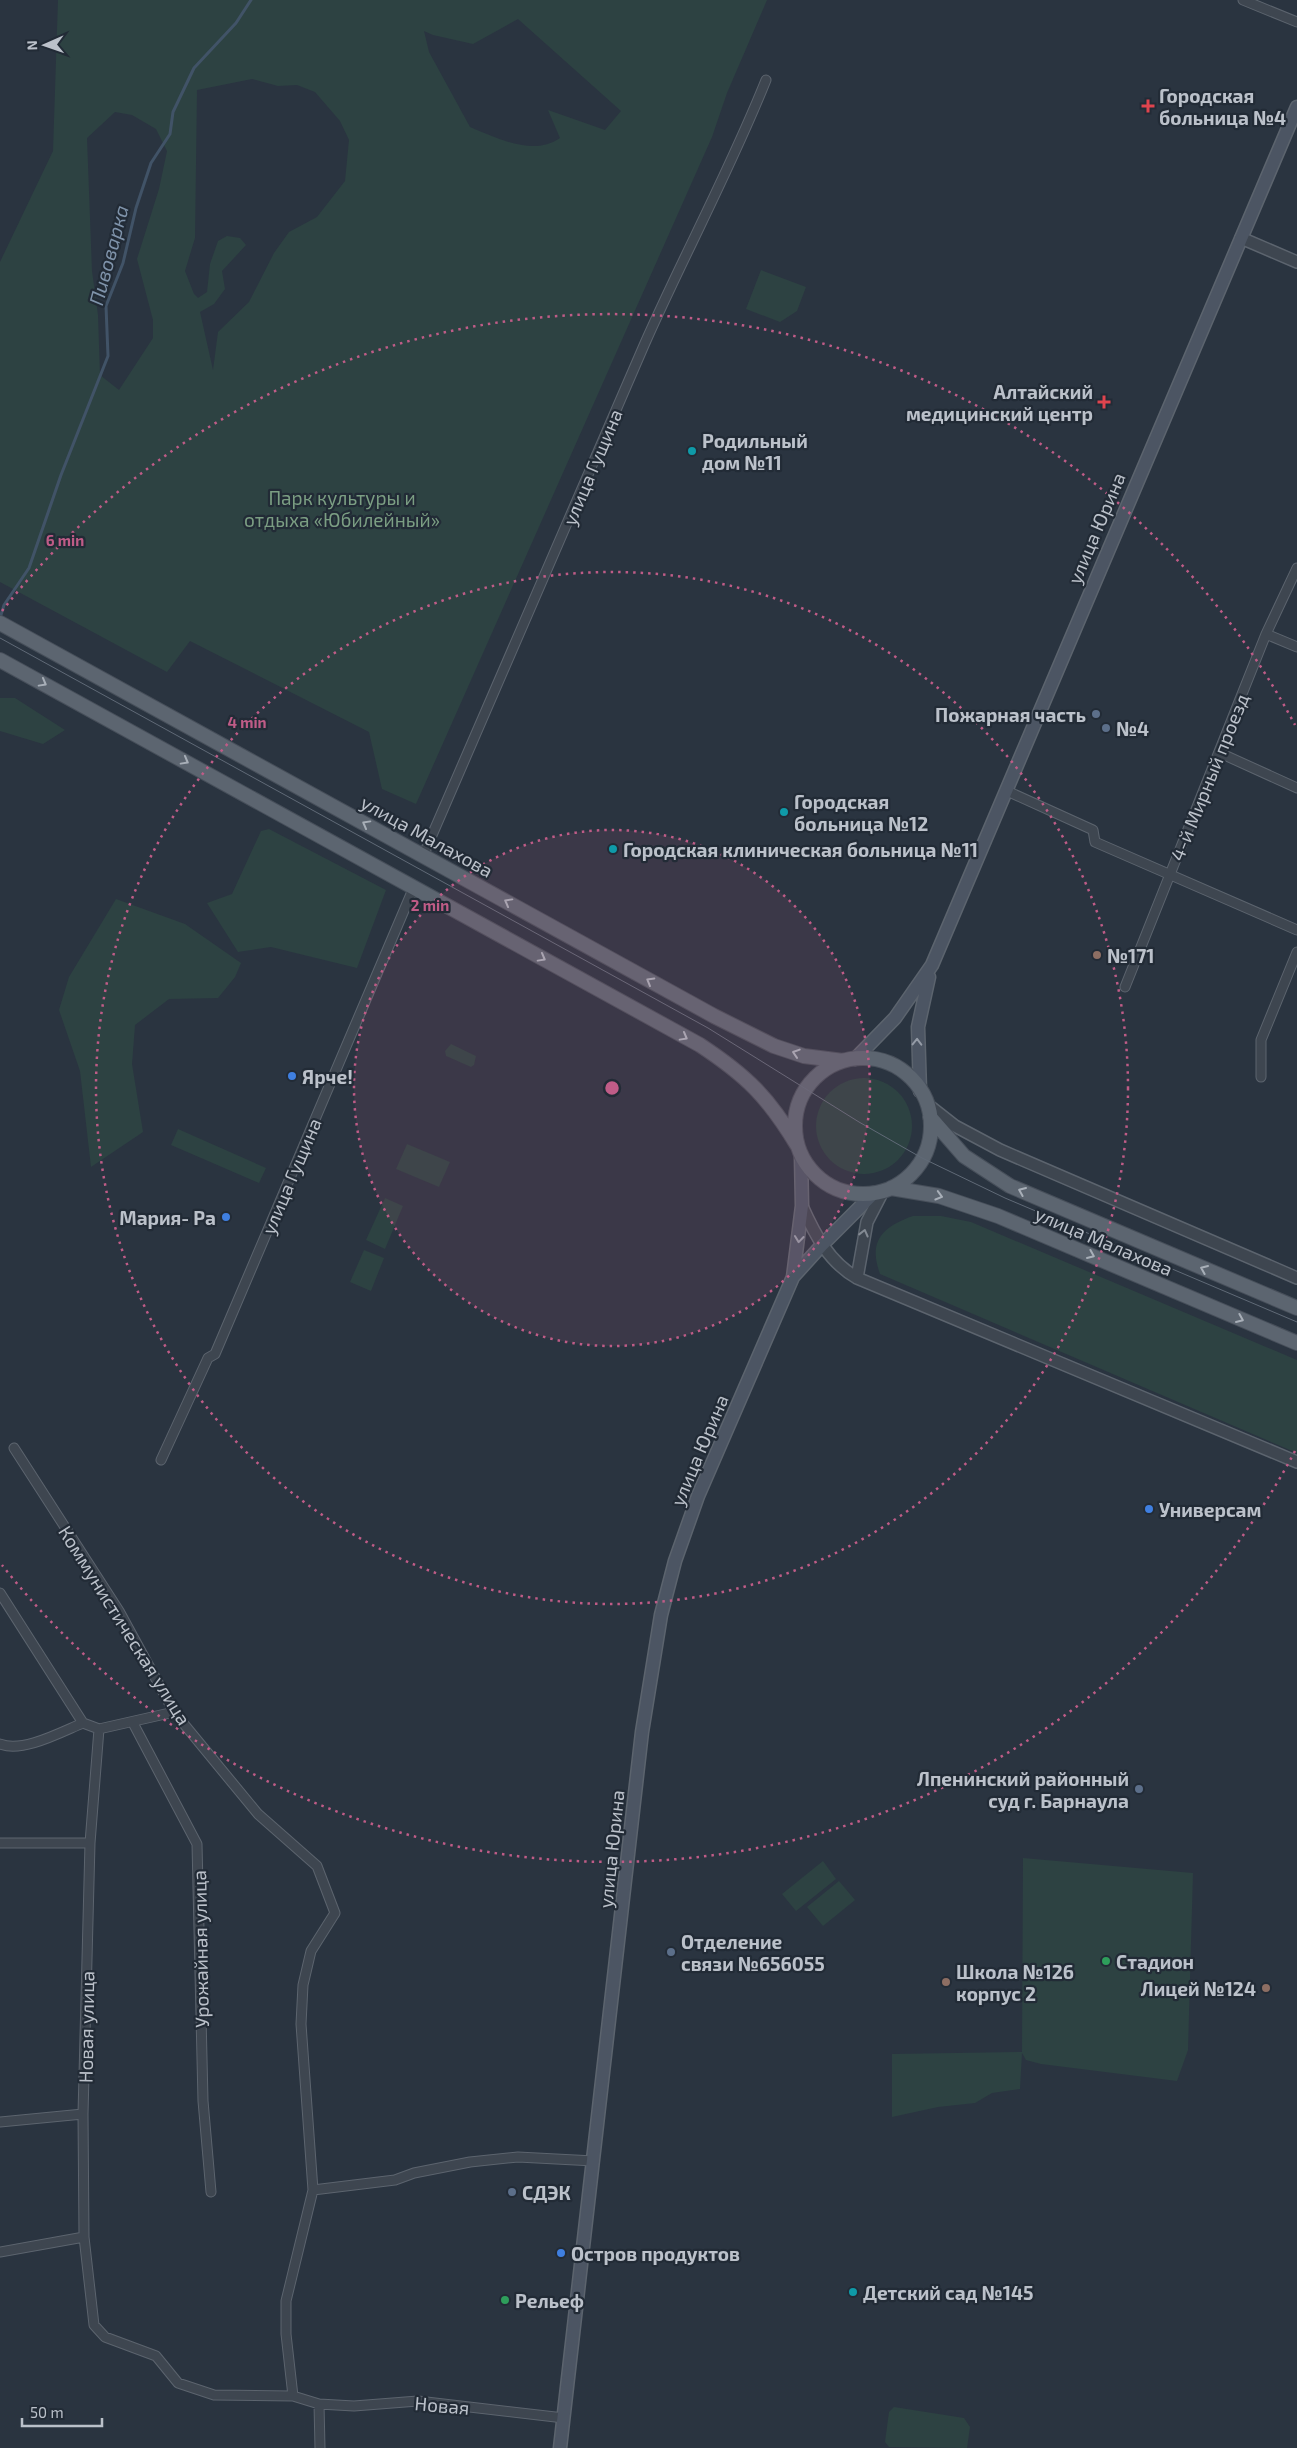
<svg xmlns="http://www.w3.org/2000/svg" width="1297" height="2448" viewBox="0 0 1297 2448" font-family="'Exo 2',sans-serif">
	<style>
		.green { fill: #2d4242; fill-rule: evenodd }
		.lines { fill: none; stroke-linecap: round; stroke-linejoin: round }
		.stream { stroke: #415367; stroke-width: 3 }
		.minor-casing { stroke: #5c646e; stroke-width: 11 }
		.tertiary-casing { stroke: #5c646e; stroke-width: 14 }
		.secondary-casing { stroke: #5c646e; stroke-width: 15 }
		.primary-casing { stroke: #474f5a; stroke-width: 16 }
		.minor { stroke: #3e4650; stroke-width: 9 }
		.tertiary { stroke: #3e4650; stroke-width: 11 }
		.secondary { stroke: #4c5563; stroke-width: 12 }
		.primary { stroke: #5c6570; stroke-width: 14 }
		.tram { stroke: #606a77; stroke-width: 1 }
		.oneway { stroke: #a8afb8 }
		.oneway2 { stroke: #949ba6 }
		.oneway3 { stroke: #838a93 }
		.ring { fill: none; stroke: #bf5c87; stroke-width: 2.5; stroke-dasharray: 2.5 5 }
		.health-dot { fill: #e0444e; stroke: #222b36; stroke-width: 2 }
		.culture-dot { fill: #0f9aa8; stroke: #222b36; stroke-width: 2 }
		.service-dot { fill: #5c6f8a; stroke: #222b36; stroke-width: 2 }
		.education-dot { fill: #8d6e63; stroke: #222b36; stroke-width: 2 }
		.shop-dot { fill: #3f7fe0; stroke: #222b36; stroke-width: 2 }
		.leisure-dot { fill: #2e9e5b; stroke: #222b36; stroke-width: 2 }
		.labels { text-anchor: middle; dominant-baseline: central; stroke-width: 4.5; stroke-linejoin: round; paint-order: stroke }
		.poi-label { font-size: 19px; font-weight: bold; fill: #bbc1ca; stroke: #222b36; text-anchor: start }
		.street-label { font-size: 19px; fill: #bbc1ca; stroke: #222b36 }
		.park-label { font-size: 19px; fill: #7b9e83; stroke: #222b36 }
		.water-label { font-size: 20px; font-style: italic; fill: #7f93aa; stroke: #222b36 }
		.centre { fill: #bf5c87; stroke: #222b36; stroke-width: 2.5 }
		.ring-label { font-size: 15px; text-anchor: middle; font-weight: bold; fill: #bf5c87; stroke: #222b36; stroke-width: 4.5; stroke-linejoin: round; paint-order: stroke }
	</style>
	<rect width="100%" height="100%" fill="#2a3440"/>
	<path class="green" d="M58,0H767L727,93L712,137L416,804L382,789L369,732L190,641L167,672L0,582V262L53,151ZM518,19L621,111L605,130L548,110L560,138C533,157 497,138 470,127L429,52L424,31L433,35L473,44ZM252,79L278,86L297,85L315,92L340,121L349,140L345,181L317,217L289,232L274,253L249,302L218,332L213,370L200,312L214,304L225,289L222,271L246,245L240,238L227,236L218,241L210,264L207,292L198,298L194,294L185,271L195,238L197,90ZM115,112L132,115L156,129L167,151L159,189L137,259L153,320V338L119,390L100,375L98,315L92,271L87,138Z
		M761,270L806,287L797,311L780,322L746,309Z
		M0,698H15L65,730L43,744L0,731Z
		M269,829L386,890L357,968L271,947L238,952L207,903L232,894L261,831Z
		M116,899L185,924L241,963L235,977L218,998L169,999L135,1025L132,1064L143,1132L91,1167L80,1071L59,1010L69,977Z
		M451,1044L476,1056L474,1065L471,1067L446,1056L445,1051Z
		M816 1126a48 48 0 1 1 96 0a48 48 0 1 1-96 0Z
		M178,1129L266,1168L259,1183L171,1145Z
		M407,1144L450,1162L439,1187L396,1169Z
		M385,1198L403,1206L385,1249L366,1240Z
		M913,1216H941L971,1222L1297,1360V1453L880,1274C868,1241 882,1227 913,1216Z
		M364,1250L384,1258L371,1291L350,1282Z
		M1023,1858L1193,1873L1188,2050L1177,2081L1041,2064L1026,2060L1022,2053L1020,2089L992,2093L975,2103L938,2107L892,2117V2054L1022,2052Z
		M823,1861L836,1879L796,1911L782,1894Z
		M839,1881L855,1900L823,1926L807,1907Z
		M894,2407L964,2418L970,2427L967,2448L889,2447L885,2442L889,2412Z"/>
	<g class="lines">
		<path class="stream" d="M0,618L4,605L29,568L61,475L108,356L106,306L123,263L136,208L151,163L170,134L173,112L194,68L236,23L251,0"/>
		<g class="minor-casing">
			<path id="minor" d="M1243,0L1297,22
				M1266,634L1297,647
				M1220,753L1297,788
				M1007,791L1093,830L1095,842L1297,930
				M423,856C496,685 570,514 645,343C684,255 730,170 766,80
				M1125,987L1266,634L1297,568
				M1261,1077V1040L1297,952
				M14,1448L119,1611L174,1712L258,1814L317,1866L335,1913L311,1951L303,1985L301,2024L313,2190L286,2301V2334L293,2396L319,2404L320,2448
				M161,1460L208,1358L215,1354L414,887
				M0,1593L83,1723
				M133,1723L197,1844L203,2101L211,2192
				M99,1729L90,1843L83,2114L84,2237L94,2325L105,2337L156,2356L178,2383L214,2395L293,2396
				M0,1744C23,1753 61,1732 83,1723L99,1729L174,1712
				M0,1843H90
				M0,2122L83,2114
				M313,2190L395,2180L414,2173L470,2162L518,2157L594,2161
				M0,2252L84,2237
				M319,2404L354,2406L418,2401L564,2418"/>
		</g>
		<g class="tertiary-casing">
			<path id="tertiary" d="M1241,238L1297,262
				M927,1104L955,1126L1000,1150L1297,1278
				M802,1206C815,1235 829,1262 857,1278L1297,1462
				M857,1278L867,1222L883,1191"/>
		</g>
		<g class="secondary-casing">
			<path id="secondary" d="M855,1059L895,1018L932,965L1297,107
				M920,1091L918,1027L929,977
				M793,1277L822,1245L874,1193
				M560,2448L642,1732L661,1615L675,1561L698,1496L793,1277L802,1206L801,1156"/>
		</g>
		<g class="primary-casing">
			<path id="primary" d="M0,623L714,1016L774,1046L804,1056L843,1061
				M0,660L700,1045C747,1076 768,1097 797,1145
				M795 1126a68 68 0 1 1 136 0a68 68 0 1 1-136 0Z
				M930,1117L964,1156L1010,1186L1297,1308
				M891,1188L939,1196L998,1216L1297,1343"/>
		</g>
		<use href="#minor" class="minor"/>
		<use href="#tertiary" class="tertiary"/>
		<use href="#secondary" class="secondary"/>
		<use href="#primary" class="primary"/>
		<path class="tram" d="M0,638L708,1028L859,1122L922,1158L1005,1198L1297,1322"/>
	</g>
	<defs><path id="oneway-chevron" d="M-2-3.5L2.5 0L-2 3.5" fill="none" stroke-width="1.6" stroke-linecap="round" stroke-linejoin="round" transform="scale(1.25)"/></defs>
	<g class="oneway">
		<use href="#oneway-chevron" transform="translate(43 683) rotate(29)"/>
		<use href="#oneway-chevron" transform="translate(185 761) rotate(29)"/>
		<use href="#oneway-chevron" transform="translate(366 824) rotate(-151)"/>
		<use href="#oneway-chevron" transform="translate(508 902) rotate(-151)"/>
		<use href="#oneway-chevron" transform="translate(542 958) rotate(29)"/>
		<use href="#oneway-chevron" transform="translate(650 981) rotate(-150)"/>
		<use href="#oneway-chevron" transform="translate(684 1037) rotate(29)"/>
		<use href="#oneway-chevron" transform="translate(796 1053) rotate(-162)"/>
		<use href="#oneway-chevron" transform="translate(1022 1191) rotate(-157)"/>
		<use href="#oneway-chevron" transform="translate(939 1196) rotate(16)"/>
		<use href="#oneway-chevron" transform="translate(1091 1255) rotate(23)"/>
		<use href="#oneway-chevron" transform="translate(1204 1269) rotate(-157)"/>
		<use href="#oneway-chevron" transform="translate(1240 1319) rotate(23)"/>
	</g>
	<g class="oneway2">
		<use href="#oneway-chevron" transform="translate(917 1042) rotate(-89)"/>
		<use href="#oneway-chevron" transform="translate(799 1239) rotate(96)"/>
	</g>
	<use class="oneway3" href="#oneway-chevron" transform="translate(864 1233) rotate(-76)"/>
	<circle cx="612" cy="1088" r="258" fill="#bf5c87" fill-opacity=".12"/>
	<g class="ring">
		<circle cx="612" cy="1088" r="258"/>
		<circle cx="612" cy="1088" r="516"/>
		<path d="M1295 1451A774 774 0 0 1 2 1565M2 611A774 774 0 0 1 1295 725"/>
	</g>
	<g class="health-dot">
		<path d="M1145.5 98.5h5v5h5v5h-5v5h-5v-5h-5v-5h5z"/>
		<path d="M1101.5 394.5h5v5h5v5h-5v5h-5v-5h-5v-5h5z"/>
	</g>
	<g class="culture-dot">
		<circle cx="692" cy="451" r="5"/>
		<circle cx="784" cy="812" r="5"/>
		<circle cx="613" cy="849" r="5"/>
		<circle cx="853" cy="2292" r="5"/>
	</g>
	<g class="service-dot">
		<circle cx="1096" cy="714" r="5"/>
		<circle cx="1106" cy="728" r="5"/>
		<circle cx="1139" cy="1789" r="5"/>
		<circle cx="671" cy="1952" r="5"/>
		<circle cx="512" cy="2192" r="5"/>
	</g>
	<g class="education-dot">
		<circle cx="1097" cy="955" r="5"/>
		<circle cx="946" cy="1982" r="5"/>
		<circle cx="1266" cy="1988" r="5"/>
	</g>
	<g class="shop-dot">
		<circle cx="292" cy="1076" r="5"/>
		<circle cx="226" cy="1217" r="5"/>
		<circle cx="1149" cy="1509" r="5"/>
		<circle cx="561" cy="2253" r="5"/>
	</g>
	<g class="leisure-dot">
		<circle cx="1106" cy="1961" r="5"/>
		<circle cx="505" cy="2300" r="5"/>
	</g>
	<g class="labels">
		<g class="poi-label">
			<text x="1159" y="95">Городская<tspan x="1159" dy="22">больница №4</tspan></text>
			<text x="1093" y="391" text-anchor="end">Алтайский<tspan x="1093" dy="22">медицинский центр</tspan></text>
			<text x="702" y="440">Родильный<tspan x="702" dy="22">дом №11</tspan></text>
			<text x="1086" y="714" text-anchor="end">Пожарная часть</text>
			<text x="1116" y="728">№4</text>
			<text x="794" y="801">Городская<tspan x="794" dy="22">больница №12</tspan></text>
			<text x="623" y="849">Городская клиническая больница №11</text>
			<text x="1107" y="955">№171</text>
			<text x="302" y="1076">Ярче!</text>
			<text x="216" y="1217" text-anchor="end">Мария- Ра</text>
			<text x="1159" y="1509">Универсам</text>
			<text x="1129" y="1778" text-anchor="end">Лпенинский районный<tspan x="1129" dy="22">суд г. Барнаула</tspan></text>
			<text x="681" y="1941">Отделение<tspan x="681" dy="22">связи №656055</tspan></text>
			<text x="1116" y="1961">Стадион</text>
			<text x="956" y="1971">Школа №126<tspan x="956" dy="22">корпус 2</tspan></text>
			<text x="1256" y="1988" text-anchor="end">Лицей №124</text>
			<text x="522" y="2192">СДЭК</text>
			<text x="571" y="2253">Остров продуктов</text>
			<text x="863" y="2292">Детский сад №145</text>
			<text x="515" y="2300">Рельеф</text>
		</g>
		<g class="street-label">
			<text transform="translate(592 467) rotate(-67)">улица Гущина</text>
			<text transform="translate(1096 528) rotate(-67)">улица Юрина</text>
			<text transform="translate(1209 777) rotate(-68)">4-й Мирный проезд</text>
			<text transform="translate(427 836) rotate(29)">улица Малахова</text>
			<text transform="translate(291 1176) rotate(-67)">улица Гущина</text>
			<text transform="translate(1104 1241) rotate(23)">улица Малахова</text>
			<text transform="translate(699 1450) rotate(-67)">улица Юрина</text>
			<text transform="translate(125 1625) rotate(58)">Коммунистическая улица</text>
			<text transform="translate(611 1849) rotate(-84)">улица Юрина</text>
			<text transform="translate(200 1949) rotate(-91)">Урожайная улица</text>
			<text transform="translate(86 2027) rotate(-89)">Новая улица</text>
			<text transform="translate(442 2405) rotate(5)">Новая</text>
		</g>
		<g class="park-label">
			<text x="342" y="497">Парк культуры и<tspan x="342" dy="22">отдыха «Юбилейный»</tspan></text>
		</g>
		<g class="water-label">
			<text transform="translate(108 255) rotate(-75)">Пивоварка</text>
		</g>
	</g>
	<circle cx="612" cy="1088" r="8" class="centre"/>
	<g class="ring-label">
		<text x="65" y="546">6 min</text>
		<text x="247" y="728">4 min</text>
		<text x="430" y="911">2 min</text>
	</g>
	<g transform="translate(45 45) rotate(268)" stroke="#222b36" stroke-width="4" paint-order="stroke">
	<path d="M0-4L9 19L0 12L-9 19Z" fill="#bbc1ca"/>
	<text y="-8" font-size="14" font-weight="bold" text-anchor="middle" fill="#bbc1ca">N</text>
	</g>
	<path d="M22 2418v8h80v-8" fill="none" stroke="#bbc1ca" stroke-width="2.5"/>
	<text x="30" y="2418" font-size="15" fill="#bbc1ca" stroke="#222b36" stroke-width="4" paint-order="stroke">50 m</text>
</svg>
